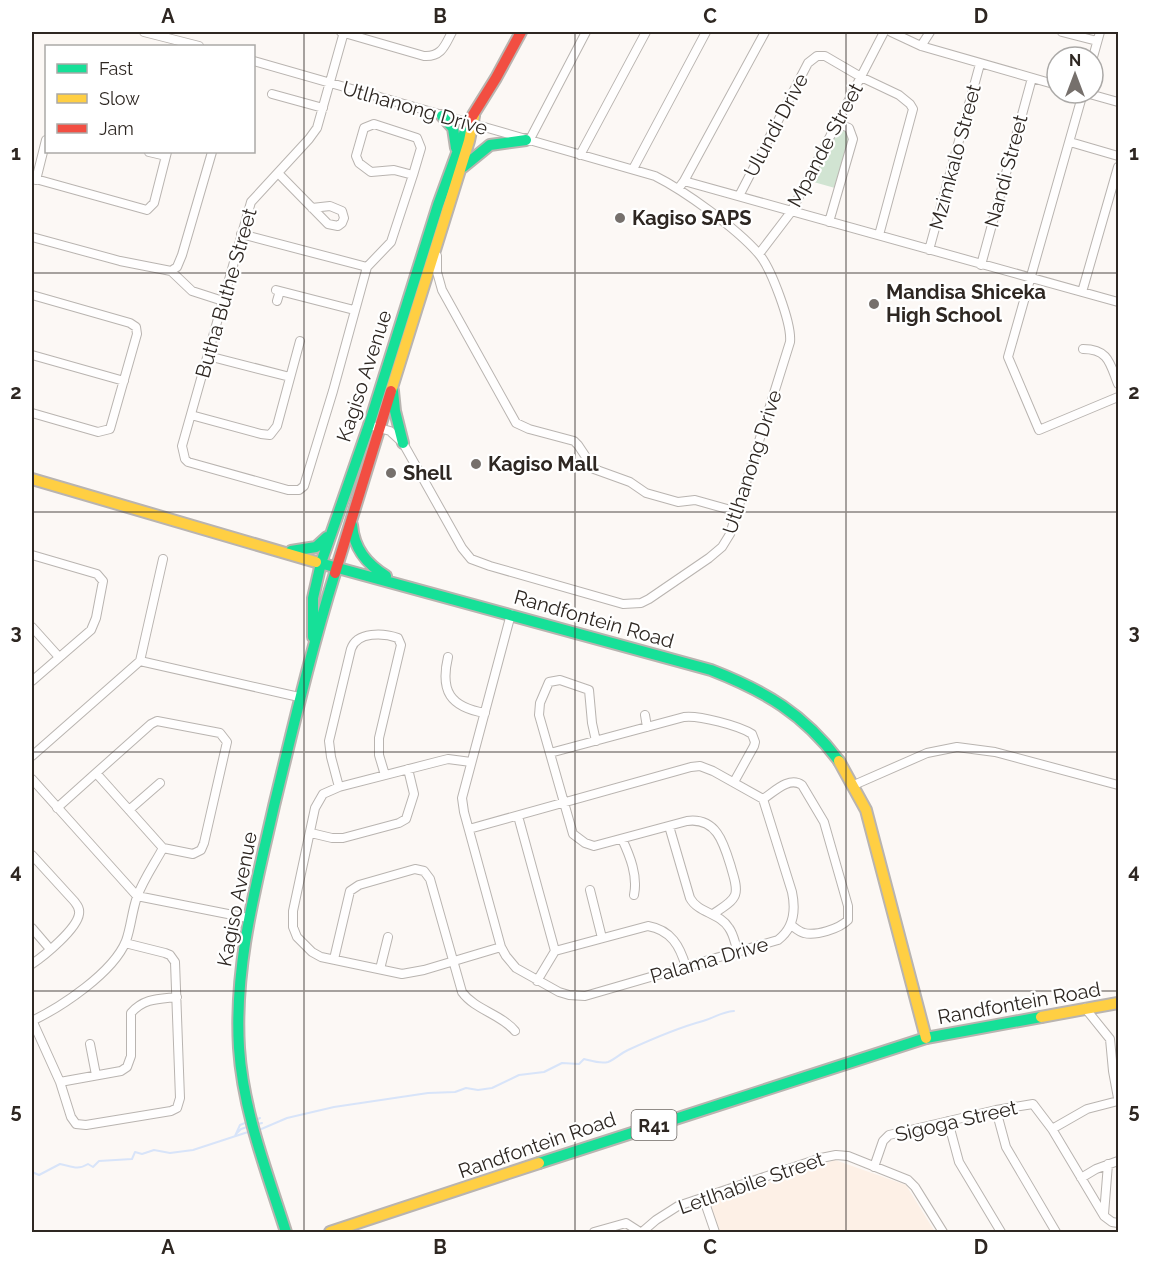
<svg xmlns="http://www.w3.org/2000/svg" width="1150" height="1264" viewBox="0 0 1150 1264" font-family="Raleway,sans-serif">
	<style>
		.built { fill: #fdf0e6 }
		.green { fill: #d1e4d2 }
		.lines { fill: none; stroke-linecap: round; stroke-linejoin: round }
		.stream { stroke: #d8e4f9; stroke-width: 2 }
		.street-casing { stroke: #b9b4b0; stroke-width: 10 }
		.fast-casing { stroke: #b9b4b0; stroke-width: 14 }
		.slow-casing { stroke: #b9b4b0; stroke-width: 14 }
		.jam-casing { stroke: #b9b4b0; stroke-width: 14 }
		.street { stroke: #fffefe; stroke-width: 8 }
		.fast { stroke: #16e098; stroke-width: 10 }
		.slow { stroke: #ffcf43; stroke-width: 10 }
		.jam { stroke: #f24e42; stroke-width: 10 }
		.grid { fill: none; stroke: #2e2722; stroke-width: 1.5; stroke-opacity: 0.55 }
		.poi-dot { fill: #76706c; stroke: #fff; stroke-width: 2 }
		.labels { text-anchor: middle; dominant-baseline: central; stroke-width: 4.5; stroke-linejoin: round; paint-order: stroke }
		.shield { fill: #fff; stroke: #6d6864; stroke-width: 1.5 }
		.shield-label { font-size: 18px; font-weight: bold; fill: #2e2722 }
		.street-label { font-size: 20px; fill: #2e2722; stroke: #fff }
		.poi-label { font-size: 20px; font-weight: bold; fill: #2e2722; stroke: #fff; text-anchor: start }
		.neatline { fill: none; stroke: #2e2722; stroke-width: 2 }
		.grid-label { font-size: 20px; text-anchor: middle; font-weight: bold; fill: #2e2722 }
	</style>
	<rect width="100%" height="100%" fill="#fcf8f5"/>
	<path class="built" d="M835,1160L906,1185L935,1232H719L710,1208L717,1199Z"/>
	<path class="green" d="M837,128L847,130L849,139L835,188L810,181Z"/>
	<g class="lines">
		<path class="stream" d="M256,1120L260,1118
			M258,1124L262,1123
			M259,1130L287,1118L334,1107L428,1093L455,1092L466,1088L478,1090L492,1088L519,1075L544,1072L562,1063L579,1064L584,1059C592,1061 600,1064 608,1062C614,1060 621,1053 628,1050C652,1039 677,1028 703,1021C714,1018 721,1012 734,1011
			M236,1134L241,1129L247,1127
			M235,1136L240,1125L245,1123
			M32,1172L39,1175L60,1164C71,1166 77,1171 88,1164L93,1167L99,1161L132,1159L135,1152L142,1154L154,1150L170,1153L193,1150L248,1132"/>
		<g class="street-casing">
			<path id="street" d="M144,32L199,46
				M341,32L424,56C442,57 445,45 452,32
				M344,32L317,128L309,139L251,202L182,446L185,459L188,462L288,490H299L304,486L333,391L367,267
				M891,32L921,46L1057,85
				M1062,32L1097,41
				M921,46L930,32
				M1093,57L1100,32
				M254,61L655,176C685,191 736,228 758,253C771,267 792,324 790,342L730,534L722,547L709,558L649,599L641,603L623,604L490,566L471,559L462,548L403,443L390,431L369,425
				M1083,93L1008,357L1039,430L1118,397
				M1086,93L1118,102
				M272,94L323,108
				M374,124L417,138L421,148L413,175L394,170L371,172L359,163L356,156L364,128Z
				M529,141L586,32
				M1070,142L1118,156
				M149,152L166,156
				M580,155L646,32
				M633,169L706,32
				M278,173L328,224L338,226L342,223L344,218L342,211L330,206L312,208
				M32,178L147,210L154,203L167,152
				M36,180L46,140
				M684,181L765,32
				M678,189L684,181L1118,302
				M739,196L808,63L817,56H825L861,77L899,95L910,104L913,109L879,235
				M829,222L853,139L849,128L837,123
				M241,234L367,267
				M32,237L120,261L171,271L177,267L182,255L212,152
				M929,250L980,64
				M759,254L791,212L884,32
				M437,256V272L442,290L516,423L529,429L574,441L578,445L594,469L630,482L646,493L678,502L695,500L738,512
				M981,265L1032,78
				M367,267L391,242L413,175
				M171,271L192,291L223,301
				M276,290L354,310
				M1082,292L1118,167
				M32,295L130,323L136,327L137,334L110,429L98,432L32,413
				M277,301L280,291
				M1083,349C1109,349 1110,364 1118,384
				M32,355L124,381
				M208,356L290,377
				M191,415L261,434L270,435L277,426L300,341
				M32,555L97,574L103,581L96,618L91,630L32,681
				M32,627L59,657
				M448,657C440,691 450,707 485,713
				M140,661L163,559
				M645,715L647,727
				M157,721L220,733L227,742L204,843L201,850L193,854L163,848L96,773L151,724Z
				M596,741L592,723L589,690L560,680L549,682L540,703L539,715L573,834L585,843L594,846L687,821C717,817 724,844 731,867C733,875 738,887 735,895C732,903 720,909 713,914
				M550,753L684,717C699,715 740,726 752,734L755,742L754,746L734,782
				M32,756L140,661L299,697
				M471,762L448,759L440,761L339,787L323,794L315,808L293,911V927L297,937L312,952L321,957L402,974L424,970L501,947
				M32,779L137,896L248,918
				M854,785L927,753L957,747L995,752L1118,785
				M339,787L331,757L329,741L351,649C357,631 384,633 398,638L401,645L379,738V755L385,775
				M763,799C774,792 789,776 802,785L824,822L848,906V920C839,929 816,936 804,933C799,932 795,928 791,925
				M57,808L96,773
				M129,810L160,783
				M518,816L555,951L537,981
				M669,826L690,898C698,913 720,913 729,928C734,935 735,944 738,952
				M469,829L691,767L700,766L713,771L763,799L792,892C796,911 794,928 778,940L585,996L569,995L559,992L516,968L506,956L501,947L464,812L462,798L511,614
				M311,833L332,838H343L399,823L406,819L414,794L408,769
				M622,839C630,856 638,876 634,895
				M32,855L74,901C77,905 80,908 79,914C77,929 44,956 32,964
				M590,890L602,938
				M32,928L50,949
				M555,951L648,926C671,930 680,946 686,967
				M334,959L350,891L359,885L415,869L424,871L430,879L462,992C475,1010 501,1014 515,1031
				M380,969L388,937
				M1085,1008L1110,1039L1113,1071L1118,1098
				M32,1020L60,1082L71,1117L76,1124L86,1125L171,1111L177,1108L180,1098L175,962L170,955L165,953L125,943
				M32,1021C61,1007 113,973 126,941C131,927 132,911 137,897C143,880 155,863 163,848
				M90,1044L96,1075
				M60,1082L121,1071L127,1067L131,1056V1013C144,998 159,999 177,997
				M996,1110L1006,1147L1056,1232
				M948,1121L959,1162L1001,1232
				M1052,1129L1087,1109L1118,1101
				M874,1167L883,1141L889,1135L996,1110L1033,1104L1052,1129L1104,1216L1112,1222L1118,1223
				M1081,1178L1096,1169L1118,1161
				M703,1197L715,1232
				M1104,1214L1108,1164
				M594,1232L626,1223L640,1232
				M642,1232L656,1220L678,1206L821,1158L836,1155L848,1156L908,1180L915,1187L943,1232"/>
		</g>
		<g class="fast-casing">
			<path id="fast" d="M442,116L453,128L456,148
				M463,167L490,145L526,140
				M393,391L395,411L403,443
				M352,525C354,549 367,564 386,576
				M291,551L316,547L327,537
				M316,562L711,670C765,691 804,714 839,761
				M313,637V598L321,563L369,425L438,205L468,123
				M539,1163L926,1038L1041,1017
				M286,1232C267,1172 243,1111 239,1048C234,965 256,886 274,806C293,728 311,650 335,573"/>
		</g>
		<g class="slow-casing">
			<path id="slow" d="M391,391L469,141L474,116
				M32,479L316,562
				M839,761L866,810L926,1038
				M1041,1017L1118,1003
				M330,1232L539,1163"/>
		</g>
		<g class="jam-casing">
			<path id="jam" d="M468,123L496,78L521,32
				M335,573L391,391"/>
		</g>
		<use href="#street" class="street"/>
		<use href="#fast" class="fast"/>
		<use href="#slow" class="slow"/>
		<use href="#jam" class="jam"/>
	</g>
	<path class="grid" d="M304,32V1232M575,32V1232M846,32V1232M32,273H1118M32,512H1118M32,752H1118M32,991H1118"/>
	<g class="poi-dot">
		<circle cx="620" cy="218" r="6"/>
		<circle cx="874" cy="304" r="6"/>
		<circle cx="476" cy="464" r="6"/>
		<circle cx="391" cy="473" r="6"/>
	</g>
	<g class="labels">
		<rect class="shield" x="631.5" y="1110" width="45" height="30" rx="4.5"/>
		<g class="shield-label">
			<text x="654" y="1125">R41</text>
		</g>
		<g class="street-label">
			<text transform="translate(415 108) rotate(16)">Utlhanong Drive</text>
			<text transform="translate(776 125) rotate(-62)">Ulundi Drive</text>
			<text transform="translate(825 145) rotate(-62)">Mpande Street</text>
			<text transform="translate(955 157) rotate(-75)">Mzimkalo Street</text>
			<text transform="translate(1006 171) rotate(-75)">Nandi Street</text>
			<text transform="translate(226 293) rotate(-74)">Butha Buthe Street</text>
			<text transform="translate(364 376) rotate(-72)">Kagiso Avenue</text>
			<text transform="translate(752 462) rotate(-72)">Utlhanong Drive</text>
			<text transform="translate(594 619) rotate(16)">Randfontein Road</text>
			<text transform="translate(237 899) rotate(-79)">Kagiso Avenue</text>
			<text transform="translate(709 960) rotate(-16)">Palama Drive</text>
			<text transform="translate(1019 1003) rotate(-10)">Randfontein Road</text>
			<text transform="translate(956 1121) rotate(-13)">Sigoga Street</text>
			<text transform="translate(537 1145) rotate(-19)">Randfontein Road</text>
			<text transform="translate(751 1183) rotate(-19)">Letlhabile Street</text>
		</g>
		<g class="poi-label">
			<text x="632" y="218">Kagiso SAPS</text>
			<text x="886" y="292">Mandisa Shiceka<tspan x="886" dy="23">High School</tspan></text>
			<text x="488" y="464">Kagiso Mall</text>
			<text x="403" y="473">Shell</text>
		</g>
	</g>
	<rect width="1150" height="1264" fill="none" stroke="#ffffff" stroke-width="66"/>
	<rect x="45" y="45" width="210" height="108" fill="#ffffff" stroke="#aba9a7" stroke-width="1.5"/>
	<rect x="57" y="64" width="30" height="9" fill="#16e098" stroke="#aba9a7" stroke-width="1.5"/>
	<text x="99" y="75" font-size="18" fill="#2e2722">Fast</text>
	<rect x="57" y="94" width="30" height="9" fill="#ffcf43" stroke="#aba9a7" stroke-width="1.5"/>
	<text x="99" y="105" font-size="18" fill="#2e2722">Slow</text>
	<rect x="57" y="124" width="30" height="9" fill="#f24e42" stroke="#aba9a7" stroke-width="1.5"/>
	<text x="99" y="135" font-size="18" fill="#2e2722">Jam</text>
	<g transform="translate(1075 75)"><circle r="28" fill="#ffffff" stroke="#aba9a7" stroke-width="1.5"/>
	<path d="M0-4.5L10 22L0 15L-10 22Z" fill="#76706c"/>
	<text y="-9" font-size="16" font-weight="bold" text-anchor="middle" fill="#2e2722">N</text>
	</g>
	<rect x="33" y="33" width="1084" height="1198" class="neatline"/>
	<g class="grid-label">
		<text x="168" y="23">A</text>
		<text x="440" y="23">B</text>
		<text x="710" y="23">C</text>
		<text x="981" y="23">D</text>
		<text x="16" y="160">1</text>
		<text x="1134" y="160">1</text>
		<text x="16" y="399">2</text>
		<text x="1134" y="399">2</text>
		<text x="16" y="639">3</text>
		<text x="1134" y="639">3</text>
		<text x="16" y="878">4</text>
		<text x="1134" y="878">4</text>
		<text x="16" y="1118">5</text>
		<text x="1134" y="1118">5</text>
		<text x="168" y="1254">A</text>
		<text x="440" y="1254">B</text>
		<text x="710" y="1254">C</text>
		<text x="981" y="1254">D</text>
	</g>
</svg>
